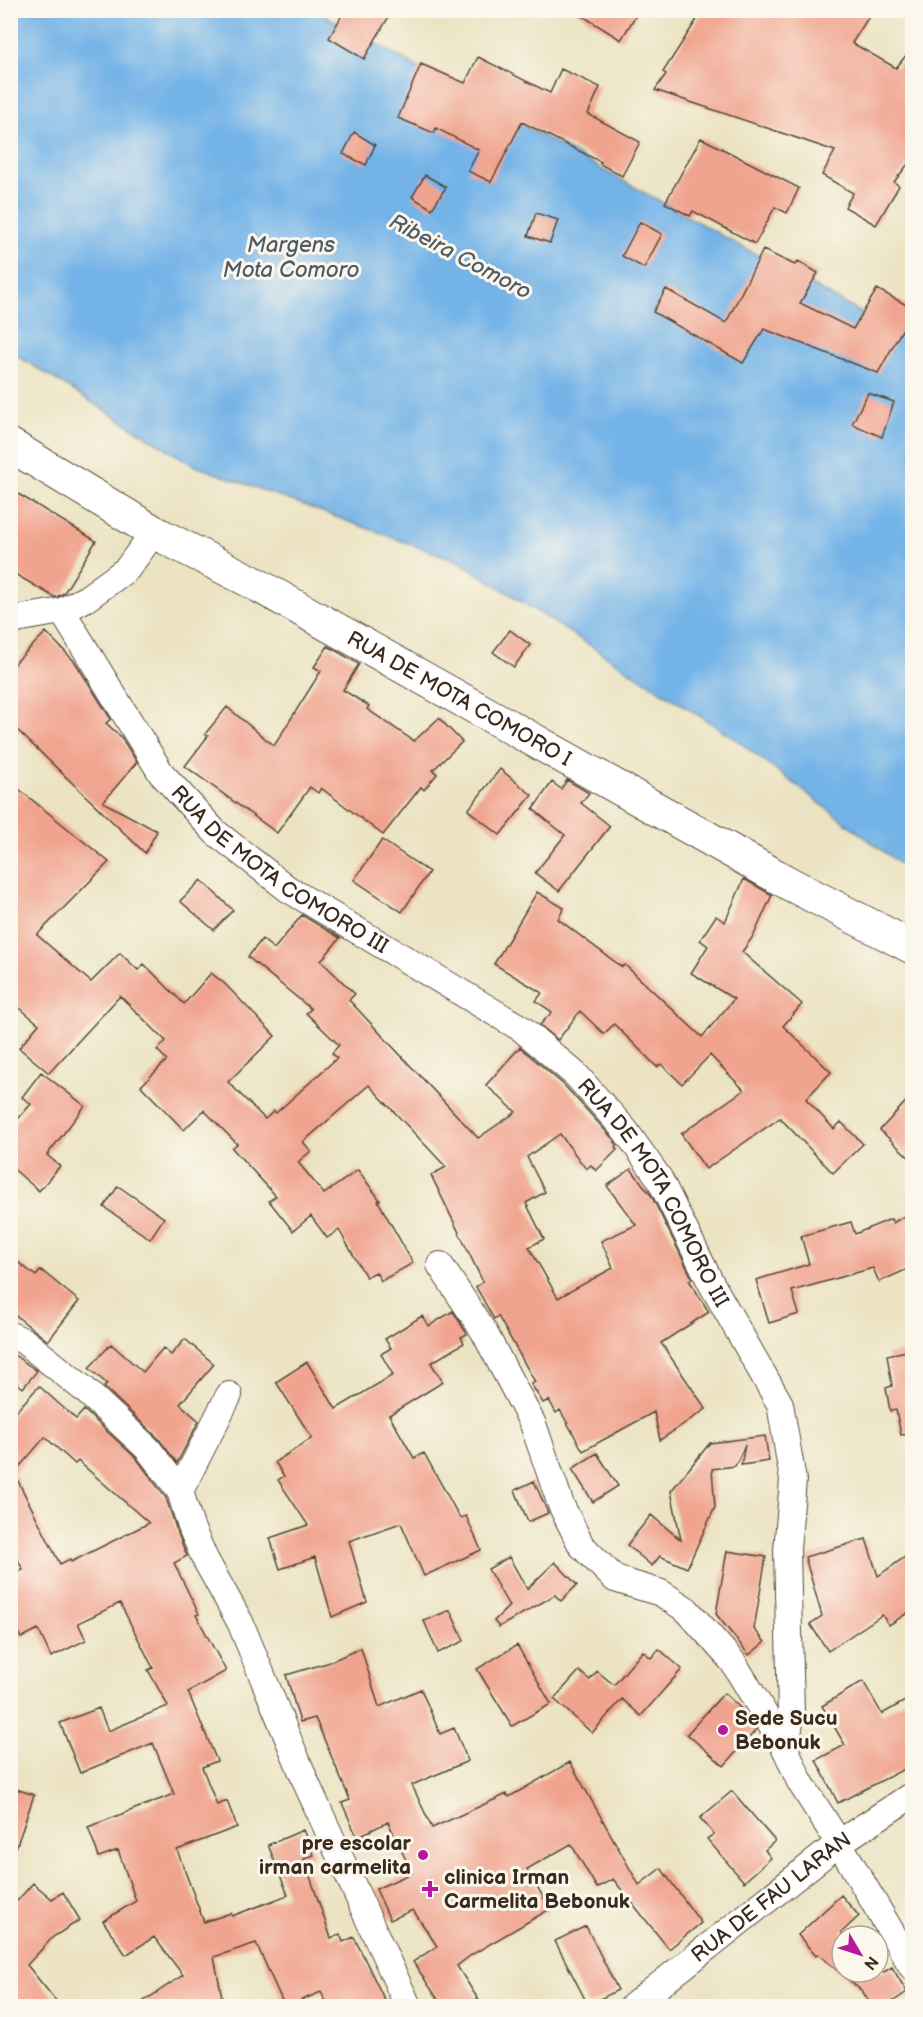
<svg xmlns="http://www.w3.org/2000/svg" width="923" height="2017" viewBox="0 0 923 2017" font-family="'Balsamiq Sans',sans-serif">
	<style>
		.water { fill: #73b3e7; stroke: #576e82; stroke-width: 1.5 }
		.building { fill: #f0a48f; fill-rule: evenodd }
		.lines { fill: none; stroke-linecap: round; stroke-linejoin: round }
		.minor-casing { stroke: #554637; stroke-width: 28 }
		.tertiary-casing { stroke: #554637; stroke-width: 35 }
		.minor { stroke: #fff; stroke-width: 26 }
		.tertiary { stroke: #fff; stroke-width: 33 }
		.poi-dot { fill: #b5179e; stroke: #fbf7ec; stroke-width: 2 }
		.labels { text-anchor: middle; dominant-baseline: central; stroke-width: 6; stroke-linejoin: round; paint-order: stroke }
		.street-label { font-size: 21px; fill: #3b2a1e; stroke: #fbf7ec }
		.poi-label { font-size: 21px; font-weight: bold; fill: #3b2a1e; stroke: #fbf7ec; text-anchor: start }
		.water-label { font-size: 22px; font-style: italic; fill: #4f5a64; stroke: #fbf7ec }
	</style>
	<rect width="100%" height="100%" fill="#fbf7ec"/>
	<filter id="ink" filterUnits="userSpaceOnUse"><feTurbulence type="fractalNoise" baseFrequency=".0167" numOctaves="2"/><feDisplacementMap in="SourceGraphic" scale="12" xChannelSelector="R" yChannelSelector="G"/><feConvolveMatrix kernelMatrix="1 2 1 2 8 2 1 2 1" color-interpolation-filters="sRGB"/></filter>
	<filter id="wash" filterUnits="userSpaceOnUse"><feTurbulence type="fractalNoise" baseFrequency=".008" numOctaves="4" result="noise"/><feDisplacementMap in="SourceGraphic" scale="24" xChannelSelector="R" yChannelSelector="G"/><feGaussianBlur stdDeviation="1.35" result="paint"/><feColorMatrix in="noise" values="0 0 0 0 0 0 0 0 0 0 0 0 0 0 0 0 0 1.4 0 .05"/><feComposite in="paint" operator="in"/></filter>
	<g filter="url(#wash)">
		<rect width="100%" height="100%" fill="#ebe3c2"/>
		<path class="water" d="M10,11H317L847,305L912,339V873L734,738L460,562L193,465L11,352Z"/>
		<g id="blocks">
			<path class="building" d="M345,10H376L388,18L364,59L329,38Z
				M573,10H639L621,40Z
				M703,10H873L852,43L896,68L912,48V159L894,182L899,186L876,225L845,207L853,193L822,175L835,151L655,90L666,74L663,72Z
				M478,57L550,93L561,69L600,87L588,114L640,142L622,176L600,164L601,162L522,122L491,182L468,171L479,150L436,128L434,133L398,118L421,64L465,83Z
				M354,132L375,145L366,165L343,154Z
				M701,138L799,188L787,213L775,207L755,244L693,211L690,216L665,203Z
				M425,175L446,187L432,209L412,197Z
				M536,213L558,220L550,243L528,236Z
				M640,222L662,234L644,268L622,256Z
				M763,250L795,265L798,261L818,273L800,303L853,329L877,289L912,308V338L902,330L878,373L764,329L743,363L653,312L666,289L726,323Z
				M868,393L894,402L882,437L852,424Z
				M10,489L96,541L64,593L57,597H54L10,571Z
				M510,630L530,645L514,667L493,652Z
				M46,632L75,662L111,719L106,723L121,737L137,762L103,802L157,831L145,853L10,723V668Z
				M328,646L359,664L343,690L369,706L367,709L414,741L439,718L462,742L433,770L437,774L424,790L421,787L383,835L321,788L318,793L310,787L277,833L185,766L208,736L205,734L227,707L274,746L321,671L314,667Z
				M500,769L532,795L500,835L468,810Z
				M567,780L589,793L581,803L610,826L559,891L535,873L565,835L533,809L552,782L561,789Z
				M10,782L109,862L37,935L91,982L120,953L138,970L144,964L184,1004L211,973L225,984L275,1036L228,1082L265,1119L274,1111L276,1113L337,1058L332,1053L339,1045L306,1013L311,1009L248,957L262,939L274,949L302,915L340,938L321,961L355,994L349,1000L478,1138L516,1112L486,1085L520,1047L565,1086L613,1139L617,1145L615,1147L617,1150L596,1171L591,1165L586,1169L560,1134L527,1157L545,1192L526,1203L544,1239L529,1247L558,1298L613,1268L601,1241L636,1225L607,1186L631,1169L651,1195L692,1278L689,1280L709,1312L661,1343L706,1409L660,1440L654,1412L583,1451L560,1410L556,1413L549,1400L543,1403L531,1384L535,1382L498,1316L494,1319L476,1287L483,1282L431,1175L446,1167L369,1085L303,1142L311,1151L298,1162L324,1194L358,1170L380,1200L378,1201L413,1263L381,1281L376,1272L366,1277L339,1230L327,1238L311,1216L293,1231L269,1201L276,1196L232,1148L237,1144L204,1110L184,1130L141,1086L167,1060L157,1050L166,1041L120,996L49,1073L19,1048L39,1024L10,1000Z
				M382,840L429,872L402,912L354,880Z
				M744,879L772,895L754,935L742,952L802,1004L783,1026L831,1072L806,1099L834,1129L841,1122L863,1144L833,1173L780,1118L706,1169L681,1134L744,1090L710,1055L682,1084L661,1064L657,1067L614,1024L604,1034L580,1011L558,1040L540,1025L552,1012L536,1001L542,993L494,964L537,892L564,908L558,919L622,967L625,965L702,1037L734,999L691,973L708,946L700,940L716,916L725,922Z
				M201,880L233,910L214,930L180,901Z
				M41,1072L85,1106L47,1155L60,1166L39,1191L10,1166V1128L31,1104L22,1097Z
				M912,1095V1160L880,1130Z
				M118,1186L164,1218L150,1239L104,1207Z
				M912,1211V1267L879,1282L873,1268L792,1291L799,1314L769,1323L756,1280L809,1264L801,1236L851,1222L855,1234L891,1219L893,1223Z
				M10,1256L36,1276L41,1270L79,1301L48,1341L10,1311Z
				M453,1311L467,1334L461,1337L464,1343L431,1363L443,1382L389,1415L414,1458L424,1453L460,1518L466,1516L481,1550L424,1576L401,1523L349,1541L367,1602L332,1617L315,1557L280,1569L270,1538L308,1525L278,1480L284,1476L275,1462L312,1438L276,1382L307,1362L336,1409L393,1375L381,1354L391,1348L385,1339L422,1316L429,1326Z
				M185,1339L214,1364L180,1404L199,1421L177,1463L158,1438L104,1387L107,1384L89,1368L111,1344L143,1372L163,1348L171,1355Z
				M912,1350V1434L901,1435L896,1410L890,1411L886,1388L892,1386L887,1355Z
				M10,1352L37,1371L23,1388L10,1377Z
				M39,1386L76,1419L84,1410L137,1459L166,1498L177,1531L187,1556L174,1563L199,1614L196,1615L226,1671L188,1692L217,1761L202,1767L217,1805L227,1801L237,1827L177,1850L204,1922L231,1913L232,1916L288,1895L268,1845L303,1830L314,1855L304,1859L331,1938L340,1934L343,1942L354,1937L388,2007H329L321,1992L285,2007L256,1943L214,1957L224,2007H135L183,1975L154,1937L126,1955L103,1921L136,1901L118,1850L99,1857L88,1827L174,1794L153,1743L80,1773L60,1723L99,1708L108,1731L168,1706L148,1670L153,1668L120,1603L78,1623L86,1640L51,1657L38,1629L21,1638L10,1616V1576L23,1570L10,1544V1418ZM45,1437L75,1464L78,1461L149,1523L71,1562L70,1559L60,1564L14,1473Z
				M765,1436L769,1461L741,1465L745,1445L735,1466L712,1469L715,1507L687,1568L660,1556L652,1566L627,1545L651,1515L681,1540L671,1491L710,1443Z
				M597,1453L618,1486L593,1502L572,1469Z
				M534,1481L548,1513L528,1522L515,1490Z
				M866,1539L878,1576L912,1552V1610L889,1625L882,1615L828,1651L810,1624L822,1616L805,1557Z
				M727,1551L766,1557L754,1629L765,1642L749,1655L716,1614Z
				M509,1557L527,1589L555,1562L577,1585L561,1601L555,1595L499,1627L494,1621L509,1606L488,1569Z
				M450,1610L464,1641L438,1653L424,1621Z
				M517,1645L551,1704L512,1726L477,1669Z
				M361,1648L379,1707L421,1689L440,1734L454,1728L468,1761L412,1785L432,1828L507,1794L509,1797L570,1762L639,1885L661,1868L701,1923L669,1949L613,1879L597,1888L571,1844L527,1869L550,1909L471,1955L457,1966L483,2007H443L413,1962L437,1946L413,1910L390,1920L376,1889L412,1873L388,1822L357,1837L342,1803L350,1800L315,1718L300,1722L286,1675L327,1663Z
				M659,1649L682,1669L641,1716L622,1699L592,1733L554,1699L579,1671L590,1680L597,1671L614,1685L643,1651L651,1658Z
				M863,1681L882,1714L912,1697V1765L838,1803L816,1760L845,1745L822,1706Z
				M724,1693L748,1715L756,1730L724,1766L687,1734Z
				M10,1787L34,1795L14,1854L10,1853Z
				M732,1791L775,1841L765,1850L771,1858L744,1882L707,1839L714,1834L700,1818Z
				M33,1883L52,1899L63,1892L80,1920L53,1937L27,1965L61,2007H10V1909Z
				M841,1895L859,1916L842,1932V1972H884L892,1967L907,1992L885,2007H872L863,1992L818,1954L816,1956L798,1935Z
				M586,1926L618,1990L588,2005L555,1941Z"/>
		</g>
	</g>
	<g filter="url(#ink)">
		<use href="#blocks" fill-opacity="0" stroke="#554637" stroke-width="1.5"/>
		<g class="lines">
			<g class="minor-casing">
				<g id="minor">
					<path id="s1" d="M62,611L161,773L215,832L288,889L522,1029L576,1075L625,1130L659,1178L711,1283L780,1404L793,1480L787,1550L791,1714L786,1750L800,1782L839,1843L912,1967"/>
					<path d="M10,623L22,618L62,611L87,598L127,569L154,532"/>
					<path d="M440,1265L483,1330L533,1424L561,1505L581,1545L615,1579L661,1593L687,1610L733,1662L786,1750"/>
					<path d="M10,1335L24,1341L85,1390L148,1449L180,1491"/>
					<path d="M229,1395L180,1491L191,1527L205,1559L240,1622L308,1787L408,2006"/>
					<path id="s2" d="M633,2006L839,1843L912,1795"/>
				</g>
			</g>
			<g class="tertiary-casing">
				<g id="tertiary">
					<path id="s3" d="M10,445L154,532L252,582L790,884L912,947"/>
				</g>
			</g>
			<use href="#minor" class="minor"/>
			<use href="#tertiary" class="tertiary"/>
		</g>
	</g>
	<g class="poi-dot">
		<circle cx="723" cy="1730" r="6"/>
		<circle cx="423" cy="1855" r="6"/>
		<path d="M427 1880h6v6h6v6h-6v6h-6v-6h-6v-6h6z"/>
	</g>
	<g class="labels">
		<g class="street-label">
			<text stroke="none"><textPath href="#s3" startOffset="516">RUA DE MOTA COMORO I</textPath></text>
			<text stroke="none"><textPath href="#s1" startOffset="344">RUA DE MOTA COMORO III</textPath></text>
			<text stroke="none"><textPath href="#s1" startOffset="848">RUA DE MOTA COMORO III</textPath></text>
			<text stroke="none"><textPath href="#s2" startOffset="176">RUA DE FAU LARAN</textPath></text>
		</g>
		<g class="poi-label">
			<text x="735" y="1718">Sede Sucu<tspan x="735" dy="24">Bebonuk</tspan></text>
			<text x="411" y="1843" text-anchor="end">pre escolar<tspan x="411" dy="24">irman carmelita</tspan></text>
			<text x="444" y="1877">clinica Irman<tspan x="444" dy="24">Carmelita Bebonuk</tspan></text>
		</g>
		<g class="water-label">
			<text x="291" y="245">Margens<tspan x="291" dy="25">Mota Comoro</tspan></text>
			<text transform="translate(460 257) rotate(28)">Ribeira Comoro</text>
		</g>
	</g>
	<rect width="923" height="2017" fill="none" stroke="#fbf7ec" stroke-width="36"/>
	<g transform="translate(860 1954) rotate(129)"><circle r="28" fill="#fbf7ec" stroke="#aea59a" stroke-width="1.5"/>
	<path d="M0-4.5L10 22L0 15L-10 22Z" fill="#b5179e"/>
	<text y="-9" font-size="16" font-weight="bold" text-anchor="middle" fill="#3b2a1e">N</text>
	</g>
</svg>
